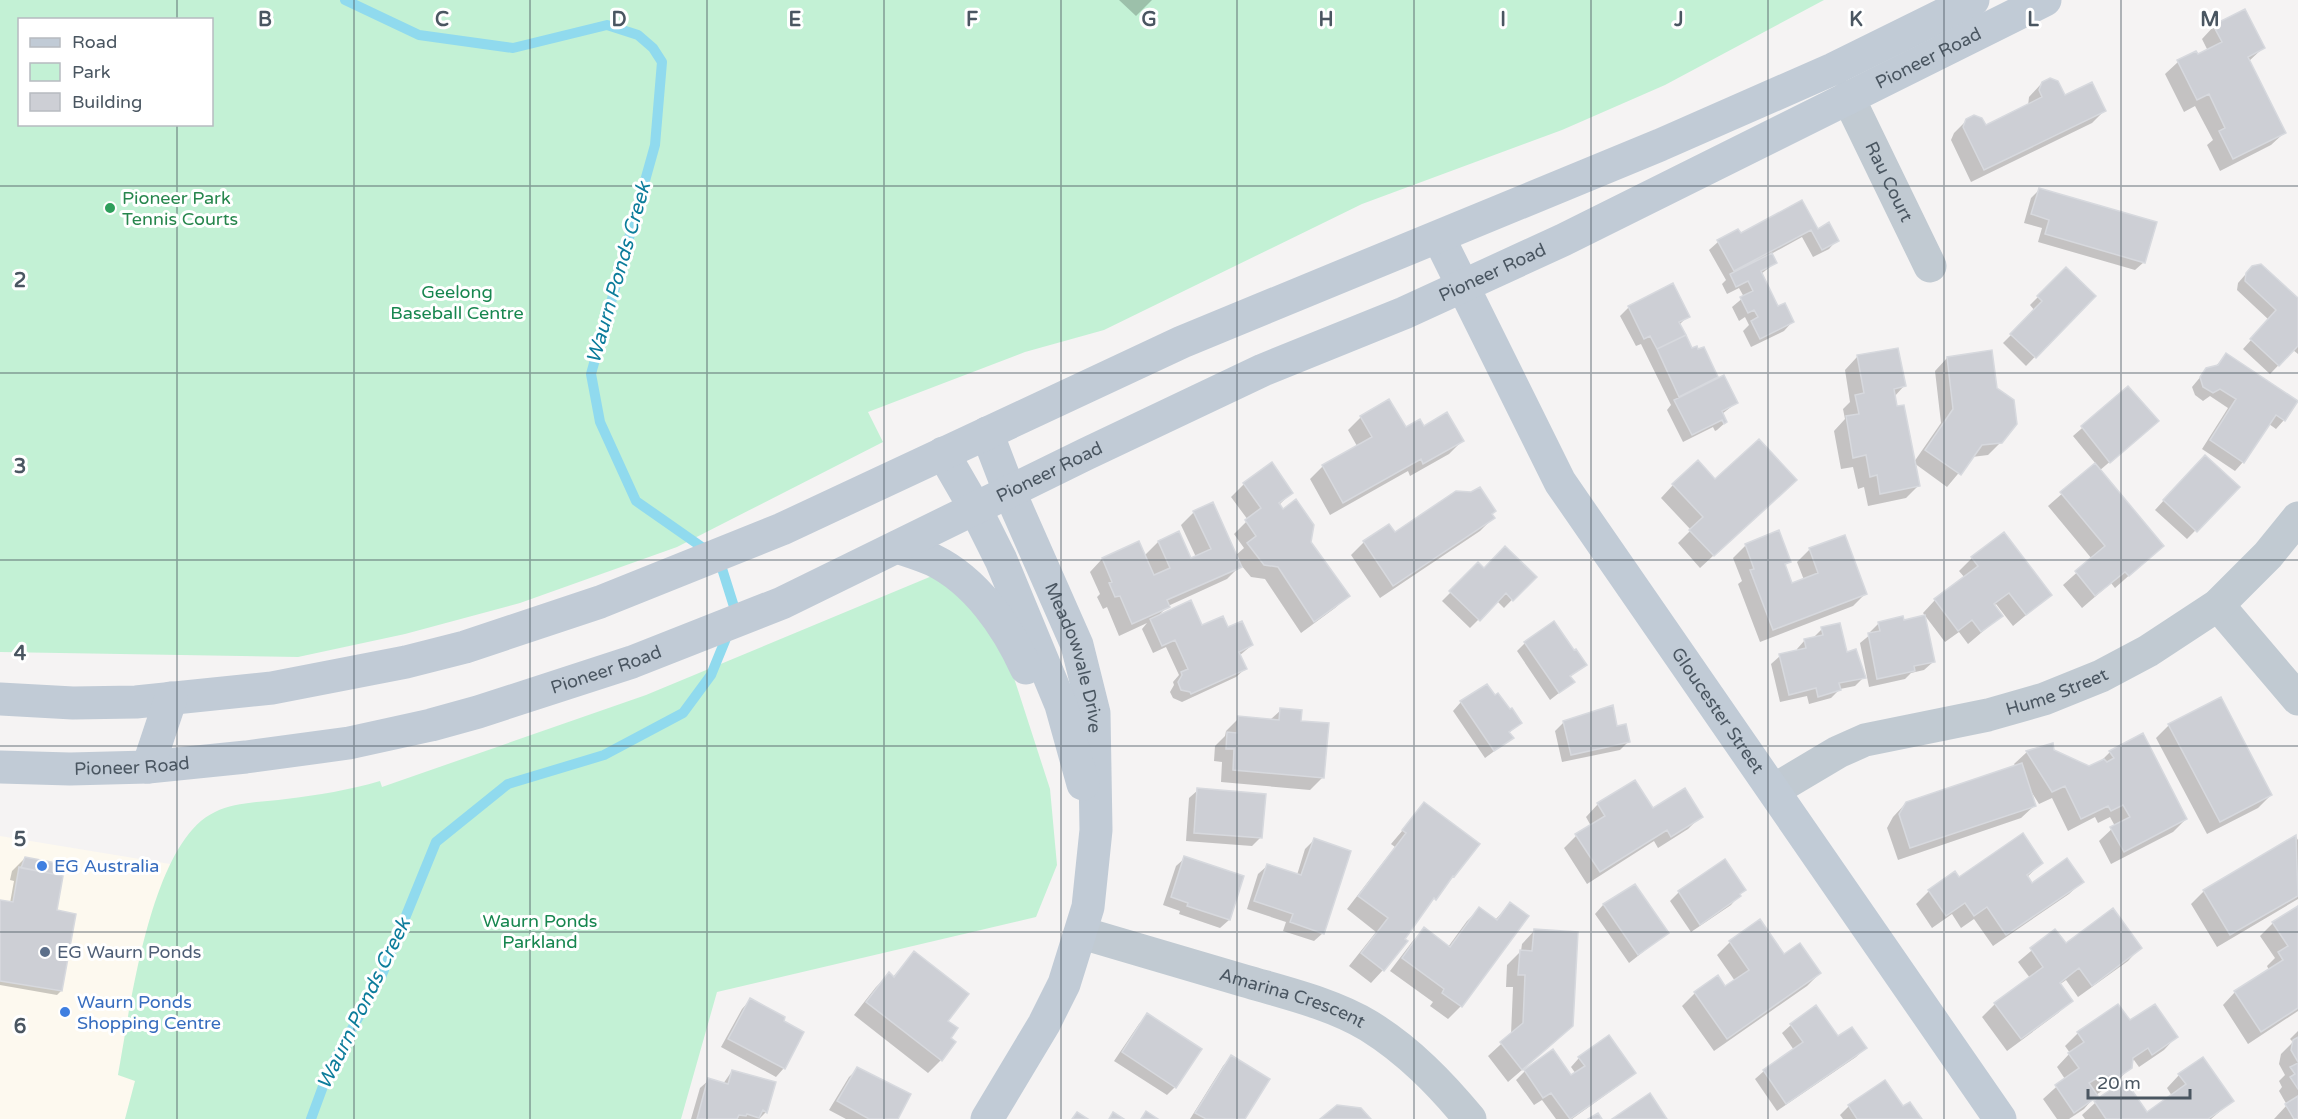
<svg xmlns="http://www.w3.org/2000/svg" width="2298" height="1119" viewBox="0 0 2298 1119" font-family="'Varela Round',sans-serif">
	<style>
		.commercial { fill: #fdf9ef }
		.green { fill: #c3f1d5; fill-rule: evenodd }
		.shadow { fill: #0003 }
		.lines { fill: none; stroke-linecap: round; stroke-linejoin: round }
		.stream { stroke: #90daee; stroke-width: 10 }
		.building { fill: #cdcfd5; stroke: #d7d9de; stroke-width: 1.5 }
		.street { stroke: #c1cad2; stroke-width: 33 }
		.secondary { stroke: #c1cbd6; stroke-width: 33 }
		.grid { fill: none; stroke: #4a5661; stroke-width: 1.5; stroke-opacity: 0.55 }
		.leisure-dot { fill: #2e9e5b; stroke: #fff; stroke-width: 2 }
		.shop-dot { fill: #3f7fe0; stroke: #fff; stroke-width: 2 }
		.service-dot { fill: #5c6f8a; stroke: #fff; stroke-width: 2 }
		.labels { text-anchor: middle; dominant-baseline: central; stroke-width: 6; stroke-linejoin: round; paint-order: stroke }
		.street-label { font-size: 18px; fill: #4a5661; stroke: #fff }
		.leisure-label { font-size: 18px; fill: #27864d; stroke: #fff; text-anchor: start }
		.park-label { font-size: 18px; fill: #17864f; stroke: #fff }
		.shop-label { font-size: 18px; fill: #366cbe; stroke: #fff; text-anchor: start }
		.service-label { font-size: 18px; fill: #4e5e75; stroke: #fff; text-anchor: start }
		.water-label { font-size: 20px; font-style: italic; fill: #0c7c9b; stroke: #fff }
		.grid-label { font-size: 20px; text-anchor: middle; font-weight: bold; fill: #4a5661; stroke: #fff; stroke-width: 6; stroke-linejoin: round; paint-order: stroke }
	</style>
	<rect width="100%" height="100%" fill="#f5f3f3"/>
	<path class="commercial" d="M0,836L170,864L149,922L142,949L118,1074L136,1080L125,1119H0Z"/>
	<path class="green" d="M0,0H1824L1665,85L1562,130L1362,204L1104,330L1025,352L868,412L883,442L677,547L520,603L405,634L298,657L0,652ZM20,20H212V124H20Z
		M932,576L955,589L1003,644L1050,789L1057,865L1036,917L717,992L681,1119H125L135,1081L118,1075C130,1010 150,842 215,812C236,802 263,802 286,799C318,795 350,790 380,781L382,787L646,695Z"/>
	<path class="shadow" d="M1119,0H1152L1136,16Z
		M2214,26L2263,48L2248,62L2284,133L2271,145L2220,171L2207,145L2213,140L2195,106L2184,112L2165,74L2178,62L2196,52L2198,56L2208,51L2202,39Z
		M2042,83L2065,97L2104,111L2092,123L1971,182L1951,140L1954,133L1967,120L1985,127L2028,106L2029,97Z
		M2039,190L2144,262L2135,270L2038,242L2042,228L2024,223L2031,198Z
		M1802,202L1817,231L1837,240L1829,249L1813,257L1802,237L1771,254L1775,263L1761,274L1777,308L1792,322L1784,331L1751,347L1743,331L1749,325L1745,317L1739,321L1732,307L1744,297L1739,288L1727,294L1722,284L1726,280L1709,250L1718,242L1738,231L1740,235Z
		M2252,267L2298,300V354L2293,350L2270,374L2243,349L2269,320L2237,290L2238,283Z
		M2066,269L2094,296L2026,366L2003,343L2035,311L2030,305Z
		M1629,307L1688,316L1679,325L1691,350L1697,351L1703,349L1717,379L1736,403L1722,414L1726,422L1717,430L1715,431L1713,427L1683,442L1667,410L1671,405L1641,344L1636,346L1620,316Z
		M1897,349L1904,386L1894,397L1914,462L1941,423L1935,371L1947,358L2001,442L1988,455L1972,457L1947,487L1914,463L1918,486L1906,498L1868,506L1864,487L1858,489L1853,467L1841,469L1834,431L1845,419L1843,409L1850,402L1845,370L1857,357Z
		M2226,355L2284,420L2276,429L2269,424L2243,462L2235,471L2202,449L2228,408L2210,396L2203,401L2195,395L2192,387L2207,369L2215,367Z
		M2128,388L2148,429L2099,471L2162,546L2115,588L2111,583L2082,608L2063,585L2092,559L2048,506L2096,464L2073,436Z
		M1389,401L1405,429L1423,428L1462,441L1449,454L1410,476L1408,471L1330,515L1310,479L1323,466L1357,446L1348,430L1361,417Z
		M2196,465L2238,487L2187,539L2155,510Z
		M1715,481L1782,492L1700,568L1678,543L1691,530L1661,498L1673,485Z
		M1244,484L1291,493L1279,505L1310,543L1348,596L1335,608L1301,633L1265,579L1251,577L1241,565L1227,579L1168,606L1158,616L1202,627L1227,629L1252,645L1239,656L1245,669L1236,677L1182,702L1173,698L1170,692L1174,685L1173,682L1179,675L1166,647L1153,653L1142,629L1147,623L1119,636L1107,607L1103,609L1097,597L1100,594L1090,572L1102,559L1144,556L1158,542L1178,533L1190,560L1196,557L1181,525L1194,512L1235,556L1244,548L1234,534L1248,520L1231,497Z
		M1491,514L1493,518L1480,531L1380,598L1351,555L1364,542L1395,534Z
		M1746,545L1789,562L1784,566L1791,585L1804,580L1797,562L1810,549L1865,594L1853,606L1760,642L1738,584L1742,581L1733,558Z
		M1972,558L2050,595L2013,626L1996,604L1994,606L2001,616L1968,644L1959,632L1945,642L1923,613L1935,600L1965,578L1959,571Z
		M1478,565L1483,570L1534,577L1504,608L1497,601L1470,628L1442,601Z
		M1879,623L1933,662L1924,670L1911,673L1905,679L1869,687L1860,643L1871,634L1870,632Z
		M1822,629L1846,654L1864,677L1855,686L1840,689L1831,698L1809,704L1807,696L1780,702L1771,664L1780,656L1797,652V649L1805,640L1814,637Z
		M1525,643L1585,664L1570,677L1573,682L1550,700L1517,651Z
		M1495,697L1520,723L1509,733L1512,738L1485,758L1453,711L1461,702Z
		M1281,710L1300,723L1323,777L1310,790L1221,782L1222,762L1214,761L1215,746L1225,736L1226,731L1239,718L1270,720Z
		M1564,722L1616,728L1628,742L1620,750L1562,762L1555,731Z
		M2169,725L2271,795L2258,808L2207,834L2156,738Z
		M2052,751L2089,768L2099,763L2110,752L2186,819L2173,832L2111,864L2099,841L2115,826L2110,817L2098,823L2095,817L2068,831L2052,798L2039,804L2031,791L2034,806L2021,818L1898,860L1887,828L1893,817L1906,803L2016,767L2014,764L2027,752Z
		M1198,790L1261,837L1252,846L1186,841L1189,798Z
		M1425,804L1453,876L1425,909L1383,970L1371,983L1349,966L1376,932L1347,909L1395,847L1391,844Z
		M1598,804L1653,810L1701,816L1688,829L1658,848L1654,841L1587,884L1564,848L1576,836L1591,826L1586,817Z
		M2296,837L2298,840V899L2217,947L2191,904L2204,891Z
		M1314,840L1323,933L1314,941L1283,931L1286,922L1247,909L1258,874L1267,866L1297,875L1305,849Z
		M25,858L58,874L56,876L55,912L61,991L57,995L0,985V902L10,903L14,881L10,880L12,871Z
		M1185,858L1229,920L1220,928L1179,914L1180,911L1163,905L1176,866Z
		M1724,861L1744,890L1731,905L1691,932L1670,901L1679,892Z
		M2042,863L2027,877L2032,885L2082,882L2069,894L1993,946L1974,919L1961,928L1952,914L1932,928L1916,904L1929,891L1954,873L1959,879Z
		M1635,886L1667,933L1629,963L1595,914L1603,905Z
		M1510,904L1527,916L1461,1006L1448,1019L1430,1006L1433,1002L1390,971L1412,942L1424,929L1448,947L1467,921L1479,909L1495,920Z
		M2298,908V1011L2248,1044L2223,1005L2235,992L2269,970L2267,966L2275,958L2260,936L2273,923Z
		M1759,922L1784,956L1820,973L1807,986L1714,1051L1682,1006L1695,993L1725,988L1735,981L1717,955L1730,942Z
		M1534,931L1558,1039L1508,1082L1488,1056L1511,1035L1513,987H1506L1507,965L1521,951L1522,944Z
		M2055,931L2065,945L2140,948L2128,961L2078,997L2066,980L2059,985L2071,1001L2058,1013L2007,1051L1982,1017L1995,1004L2030,978L2018,962Z
		M914,953L946,1021L948,1038L941,1060L928,1073L854,1015L876,987L889,974L893,977Z
		M750,1000L784,1068L776,1077L721,1047L742,1009Z
		M2118,1006L2130,1022L2176,1037L2164,1050L2139,1067L2134,1060L2131,1062V1067L2118,1080L2096,1095L2084,1109L2069,1119H2057L2043,1099L2065,1079L2057,1067L2070,1053L2065,1046L2078,1033Z
		M1147,1015L1175,1087L1167,1095L1114,1061L1139,1024Z
		M1791,1025L1865,1048L1856,1057L1777,1111L1755,1079L1764,1071L1794,1050L1782,1033Z
		M2298,1031V1119H2274L2287,1105L2279,1091L2282,1087L2279,1081L2285,1075L2279,1064L2281,1054L2293,1042L2290,1039Z
		M1231,1057L1243,1119H1190L1223,1066Z
		M1579,1058L1634,1073L1625,1081L1572,1119H1556L1542,1100L1534,1105L1516,1080L1525,1071L1571,1077L1576,1074L1571,1067Z
		M858,1069L897,1119H846L829,1110L849,1077Z
		M732,1071L766,1112L759,1119H691L700,1088L709,1080L723,1084Z
		M2179,1075L2232,1101L2211,1119H2085L2082,1115L2095,1103L2147,1114L2172,1096L2167,1088Z
		M1884,1082L1903,1108L1920,1119H1843L1840,1115L1849,1106Z"/>
	<g class="lines">
		<path class="stream" d="M345,0L419,35L513,48L607,25L638,35L653,48L662,62L655,145L591,374L600,422L636,501L719,559L736,613L734,617
			M311,1119L329,1070L381,977L436,842L508,784L604,755L683,713L711,675L729,631"/>
	</g>
	<path class="building" d="M2245,9L2265,48L2248,57L2286,133L2233,159L2219,131L2225,128L2209,94L2197,100L2177,60L2196,51L2198,54L2222,42L2213,25Z
		M2050,78L2058,81L2065,95L2092,82L2106,111L1984,170L1963,127L1966,119L1974,115L1982,118L1986,125L2042,97L2039,90L2042,82Z
		M2039,188L2157,222L2145,263L2045,234L2049,220L2031,214Z
		M1802,200L1818,229L1829,222L1839,241L1822,250L1811,230L1734,271L1717,240L1738,229L1741,233Z
		M1772,253L1777,263L1761,271L1778,306L1785,303L1794,322L1760,339L1751,321L1758,317L1754,310L1748,313L1740,297L1753,291L1748,281L1736,287L1730,274Z
		M2261,264L2298,298V346L2279,366L2250,339L2276,310L2245,281L2246,273L2252,266Z
		M2066,267L2096,296L2036,358L2010,334L2042,301L2037,296Z
		M1673,283L1690,317L1679,322L1686,335L1657,349L1650,336L1644,339L1628,306Z
		M1686,335L1692,348L1697,346L1698,349L1704,347L1718,377L1679,397L1657,349Z
		M1898,348L1906,386L1894,389L1897,406L1904,405L1920,486L1880,494L1877,475L1870,477L1866,455L1853,458L1846,416L1859,414L1855,395L1864,393L1857,355Z
		M1992,350L1997,388L2014,400L2017,424L2002,443L1982,445L1961,475L1925,450L1953,409L1947,357Z
		M2226,353L2298,401L2285,421L2276,415L2244,463L2210,440L2236,399L2220,389L2213,393L2203,387L2200,377L2206,368L2218,365Z
		M1724,375L1738,403L1722,411L1727,422L1724,424L1722,420L1692,435L1674,400Z
		M2128,386L2159,421L2110,463L2081,426Z
		M1389,399L1406,427L1420,419L1424,426L1447,412L1464,441L1423,464L1421,459L1343,503L1322,465L1372,437L1360,416Z
		M1759,439L1797,480L1714,556L1689,530L1703,517L1672,484L1698,460L1715,479Z
		M2205,455L2240,487L2197,532L2163,500Z
		M1272,462L1293,493L1279,503L1283,509L1296,499L1314,525L1311,542L1350,596L1314,622L1278,567L1264,565L1247,543L1256,536L1245,520L1261,508L1243,483Z
		M2095,463L2164,546L2129,576L2125,572L2095,596L2075,571L2105,546L2060,492Z
		M1480,487L1496,511L1492,514L1495,518L1393,586L1363,541L1389,524L1395,532L1456,491L1471,492Z
		M1213,502L1242,567L1167,600L1170,607L1132,624L1120,596L1115,597L1109,583L1112,582L1102,558L1139,541L1154,575L1170,568L1158,541L1179,531L1191,558L1211,549L1193,511Z
		M1779,530L1791,562L1785,564L1792,583L1818,573L1809,548L1845,535L1867,594L1773,630L1750,570L1754,569L1745,544Z
		M2004,532L2052,595L2026,615L2009,593L1994,604L2003,616L1981,632L1972,620L1958,631L1934,599L1978,566L1971,557Z
		M1505,546L1537,577L1513,601L1506,593L1480,621L1449,591L1478,562L1484,568Z
		M1191,600L1202,625L1223,616L1228,627L1242,621L1253,645L1239,652L1247,669L1191,694L1190,692L1181,690L1178,682L1182,675L1181,672L1188,669L1175,640L1162,646L1150,619Z
		M1925,615L1935,662L1914,666L1915,671L1877,679L1868,633L1880,631L1878,622L1903,616L1904,620Z
		M1554,621L1574,650L1576,649L1587,665L1570,676L1575,682L1559,693L1524,642Z
		M1840,623L1847,652L1856,649L1866,678L1839,683L1841,690L1818,697L1816,688L1789,695L1779,654L1806,648L1804,639L1823,635L1821,627Z
		M1487,684L1495,695L1498,693L1510,709L1512,708L1522,723L1509,732L1514,738L1494,751L1460,701Z
		M2221,697L2272,795L2220,822L2168,724Z
		M1613,705L1617,726L1626,724L1630,742L1571,755L1563,721Z
		M1280,708L1302,710L1301,721L1329,723L1324,778L1233,770L1234,749H1226L1227,732L1237,733L1238,716L1279,720Z
		M2143,733L2187,819L2124,852L2110,827L2130,817L2123,805L2111,811L2108,806L2081,819L2065,786L2052,792L2026,751L2053,743L2054,750L2089,766L2104,759L2107,762L2114,758L2109,751Z
		M2022,763L2036,806L1910,848L1899,814L1906,802Z
		M1635,780L1653,808L1685,788L1703,817L1671,837L1667,830L1600,872L1575,834L1605,816L1597,803Z
		M1197,788L1266,794L1262,838L1194,833Z
		M1424,802L1480,844L1454,877L1453,876L1436,900L1434,898L1405,939L1408,941L1384,971L1361,953L1388,918L1358,896L1406,833L1402,830Z
		M2023,833L2043,863L2027,875L2032,883L2067,858L2084,882L2006,935L1987,907L1974,916L1965,903L1946,916L1928,890L1955,871L1959,877Z
		M2296,835L2298,896L2230,935L2203,890Z
		M1314,838L1351,851L1324,934L1290,922L1293,914L1254,901L1267,864L1301,875Z
		M1184,856L1244,876L1230,920L1187,906L1188,903L1171,897Z
		M25,857L62,864L59,875L21,868Z
		M1725,859L1746,890L1740,894L1741,896L1700,925L1678,891Z
		M19,867L63,876L57,910L76,914L62,991L0,981V900L13,902Z
		M1635,884L1669,933L1638,955L1603,904Z
		M1510,902L1529,916L1462,1007L1442,993L1444,989L1402,958L1424,927L1450,947L1479,907L1497,920Z
		M2298,906V1008L2261,1032L2234,991L2283,960L2278,952L2288,946L2272,922Z
		M2113,908L2142,948L2092,986L2079,968L2060,983L2073,1001L2021,1039L1994,1003L2043,967L2030,948L2055,929L2066,943Z
		M1760,919L1784,954L1800,943L1821,973L1727,1039L1694,992L1718,975L1725,986L1749,970L1729,941Z
		M1534,929L1578,932L1573,1026L1522,1070L1500,1042L1523,1023L1525,975H1518L1520,950L1532,951Z
		M914,951L969,994L948,1021L958,1028L951,1038L956,1042L942,1061L866,1002L889,972L894,977Z
		M750,998L785,1017L784,1021L804,1032L785,1069L728,1039Z
		M2118,1004L2130,1020L2155,1004L2178,1037L2152,1055L2148,1048L2133,1058L2132,1068L2104,1087L2097,1078L2089,1083L2098,1096L2074,1113L2055,1085L2079,1068L2068,1053L2084,1042L2077,1032Z
		M1816,1005L1838,1036L1852,1027L1867,1048L1786,1104L1763,1070L1803,1042L1790,1024Z
		M1147,1013L1202,1049L1176,1088L1122,1052Z
		M1609,1035L1636,1073L1570,1119L1551,1093L1543,1098L1524,1070L1553,1049L1571,1075L1585,1066L1578,1057Z
		M2298,1037V1062L2291,1050L2293,1040Z
		M1231,1055L1270,1079L1245,1119H1206L1195,1113Z
		M2203,1057L2234,1101L2208,1119H2106L2094,1101L2125,1080L2147,1112L2186,1084L2178,1074Z
		M2298,1063V1089L2290,1077L2295,1074L2290,1067Z
		M857,1067L911,1094L898,1119H869L837,1101Z
		M732,1070L776,1082L767,1113L763,1110L759,1118L747,1114L746,1116L739,1115L737,1119H697L708,1078L728,1084Z
		M1885,1080L1903,1106L1910,1102L1922,1119H1857L1848,1105Z
		M1650,1093L1667,1119H1612Z
		M2298,1096V1119H2294L2285,1104Z
		M1337,1105L1361,1108L1371,1119H1320Z
		M1146,1111L1158,1119H1141Z
		M1077,1112L1088,1119H1072Z
		M1113,1112L1124,1119H1109Z
		M1598,1113L1602,1119H1588Z"/>
	<g class="lines">
		<g class="street">
			<path id="s1" d="M1848,97L1930,266"/>
			<path d="M2218,605L2298,699"/>
			<path id="s2" d="M1774,790L1838,752L1865,740L1988,715L2044,699L2101,676L2148,651L2218,605L2268,555L2298,518"/>
			<path id="s3" d="M1082,933C1136,949 1190,965 1245,981C1286,993 1333,1004 1369,1026C1409,1051 1440,1083 1470,1119"/>
		</g>
		<g class="secondary">
			<path id="s4" d="M1439,238L1560,482L2000,1119"/>
			<path id="s5" d="M987,433L1010,493L1077,645L1094,713L1096,830L1088,907L1064,984L1044,1024L987,1119"/>
			<path d="M943,453L976,510L1001,560L1061,705L1083,784"/>
			<path d="M897,547C909,551 922,555 933,560C976,581 1007,626 1026,668"/>
			<path d="M0,699L73,703L136,702L272,688L406,662L465,647L600,602L782,529L1182,342L1660,145L1833,69L1973,0"/>
			<path id="s6" d="M0,767L70,769L148,767L246,757L349,743L431,725L478,712L632,662L782,603L1086,454L1263,370L1404,313L1563,240L2045,0"/>
			<path d="M148,767L171,698"/>
		</g>
	</g>
	<path class="grid" d="M177,0V20M354,0V1119M530,0V1119M707,0V1119M884,0V1119M1061,0V1119M1237,0V1119M1414,0V1119M1591,0V1119M1768,0V1119M1944,0V1119M2121,0V1119M177,124V1119M0,186H2298M0,373H2298M0,560H2298M0,746H2298M0,932H2298"/>
	<circle class="leisure-dot" cx="110" cy="208" r="6"/>
	<g class="shop-dot">
		<circle cx="42" cy="866" r="6"/>
		<circle cx="65" cy="1012" r="6"/>
	</g>
	<circle class="service-dot" cx="45" cy="952" r="6"/>
	<g class="labels">
		<g class="street-label">
			<text stroke="none"><textPath href="#s6" startOffset="2076">Pioneer Road</textPath></text>
			<text stroke="none"><textPath href="#s1" startOffset="94">Rau Court</textPath></text>
			<text stroke="none"><textPath href="#s6" startOffset="1590">Pioneer Road</textPath></text>
			<text stroke="none"><textPath href="#s6" startOffset="1104">Pioneer Road</textPath></text>
			<text stroke="none"><textPath href="#s5" startOffset="242">Meadowvale Drive</textPath></text>
			<text stroke="none"><textPath href="#s6" startOffset="618">Pioneer Road</textPath></text>
			<text stroke="none"><textPath href="#s2" startOffset="302">Hume Street</textPath></text>
			<text stroke="none"><textPath href="#s4" startOffset="550">Gloucester Street</textPath></text>
			<text stroke="none"><textPath href="#s6" startOffset="132">Pioneer Road</textPath></text>
			<text stroke="none"><textPath href="#s3" startOffset="220">Amarina Crescent</textPath></text>
		</g>
		<g class="leisure-label">
			<text x="122" y="198">Pioneer Park<tspan x="122" dy="21">Tennis Courts</tspan></text>
		</g>
		<g class="park-label">
			<text x="457" y="292">Geelong<tspan x="457" dy="21">Baseball Centre</tspan></text>
			<text x="540" y="921">Waurn Ponds<tspan x="540" dy="21">Parkland</tspan></text>
		</g>
		<g class="shop-label">
			<text x="54" y="866">EG Australia</text>
			<text x="77" y="1002">Waurn Ponds<tspan x="77" dy="21">Shopping Centre</tspan></text>
		</g>
		<g class="service-label">
			<text x="57" y="952">EG Waurn Ponds</text>
		</g>
		<g class="water-label">
			<text transform="translate(619 273) rotate(-74)">Waurn Ponds Creek</text>
			<text transform="translate(364 1004) rotate(-64)">Waurn Ponds Creek</text>
		</g>
	</g>
	<g class="grid-label">
		<text x="265" y="26">B</text>
		<text x="442" y="26">C</text>
		<text x="619" y="26">D</text>
		<text x="795" y="26">E</text>
		<text x="972" y="26">F</text>
		<text x="1149" y="26">G</text>
		<text x="1326" y="26">H</text>
		<text x="1503" y="26">I</text>
		<text x="1679" y="26">J</text>
		<text x="1856" y="26">K</text>
		<text x="2033" y="26">L</text>
		<text x="2210" y="26">M</text>
		<text x="20" y="287">2</text>
		<text x="20" y="473">3</text>
		<text x="20" y="660">4</text>
		<text x="20" y="846">5</text>
		<text x="20" y="1033">6</text>
	</g>
	<rect x="18" y="18" width="195" height="108" fill="#ffffff" stroke="#b7bbc0" stroke-width="1.5"/>
	<rect x="30" y="38" width="30" height="9" fill="#c1cbd6" stroke="#b7bbc0" stroke-width="1.5"/>
	<text x="72" y="48" font-size="18" fill="#4a5661">Road</text>
	<rect x="30" y="63" width="30" height="18" fill="#c3f1d5" stroke="#b7bbc0" stroke-width="1.5"/>
	<text x="72" y="78" font-size="18" fill="#4a5661">Park</text>
	<rect x="30" y="93" width="30" height="18" fill="#cdcfd5" stroke="#b7bbc0" stroke-width="1.5"/>
	<text x="72" y="108" font-size="18" fill="#4a5661">Building</text>
	<path d="M2088 1089v9h102v-9" fill="none" stroke="#4a5661" stroke-width="3"/>
	<text x="2097" y="1089" font-size="18" fill="#4a5661" stroke="#ffffff" stroke-width="4.5" paint-order="stroke">20 m</text>
</svg>
